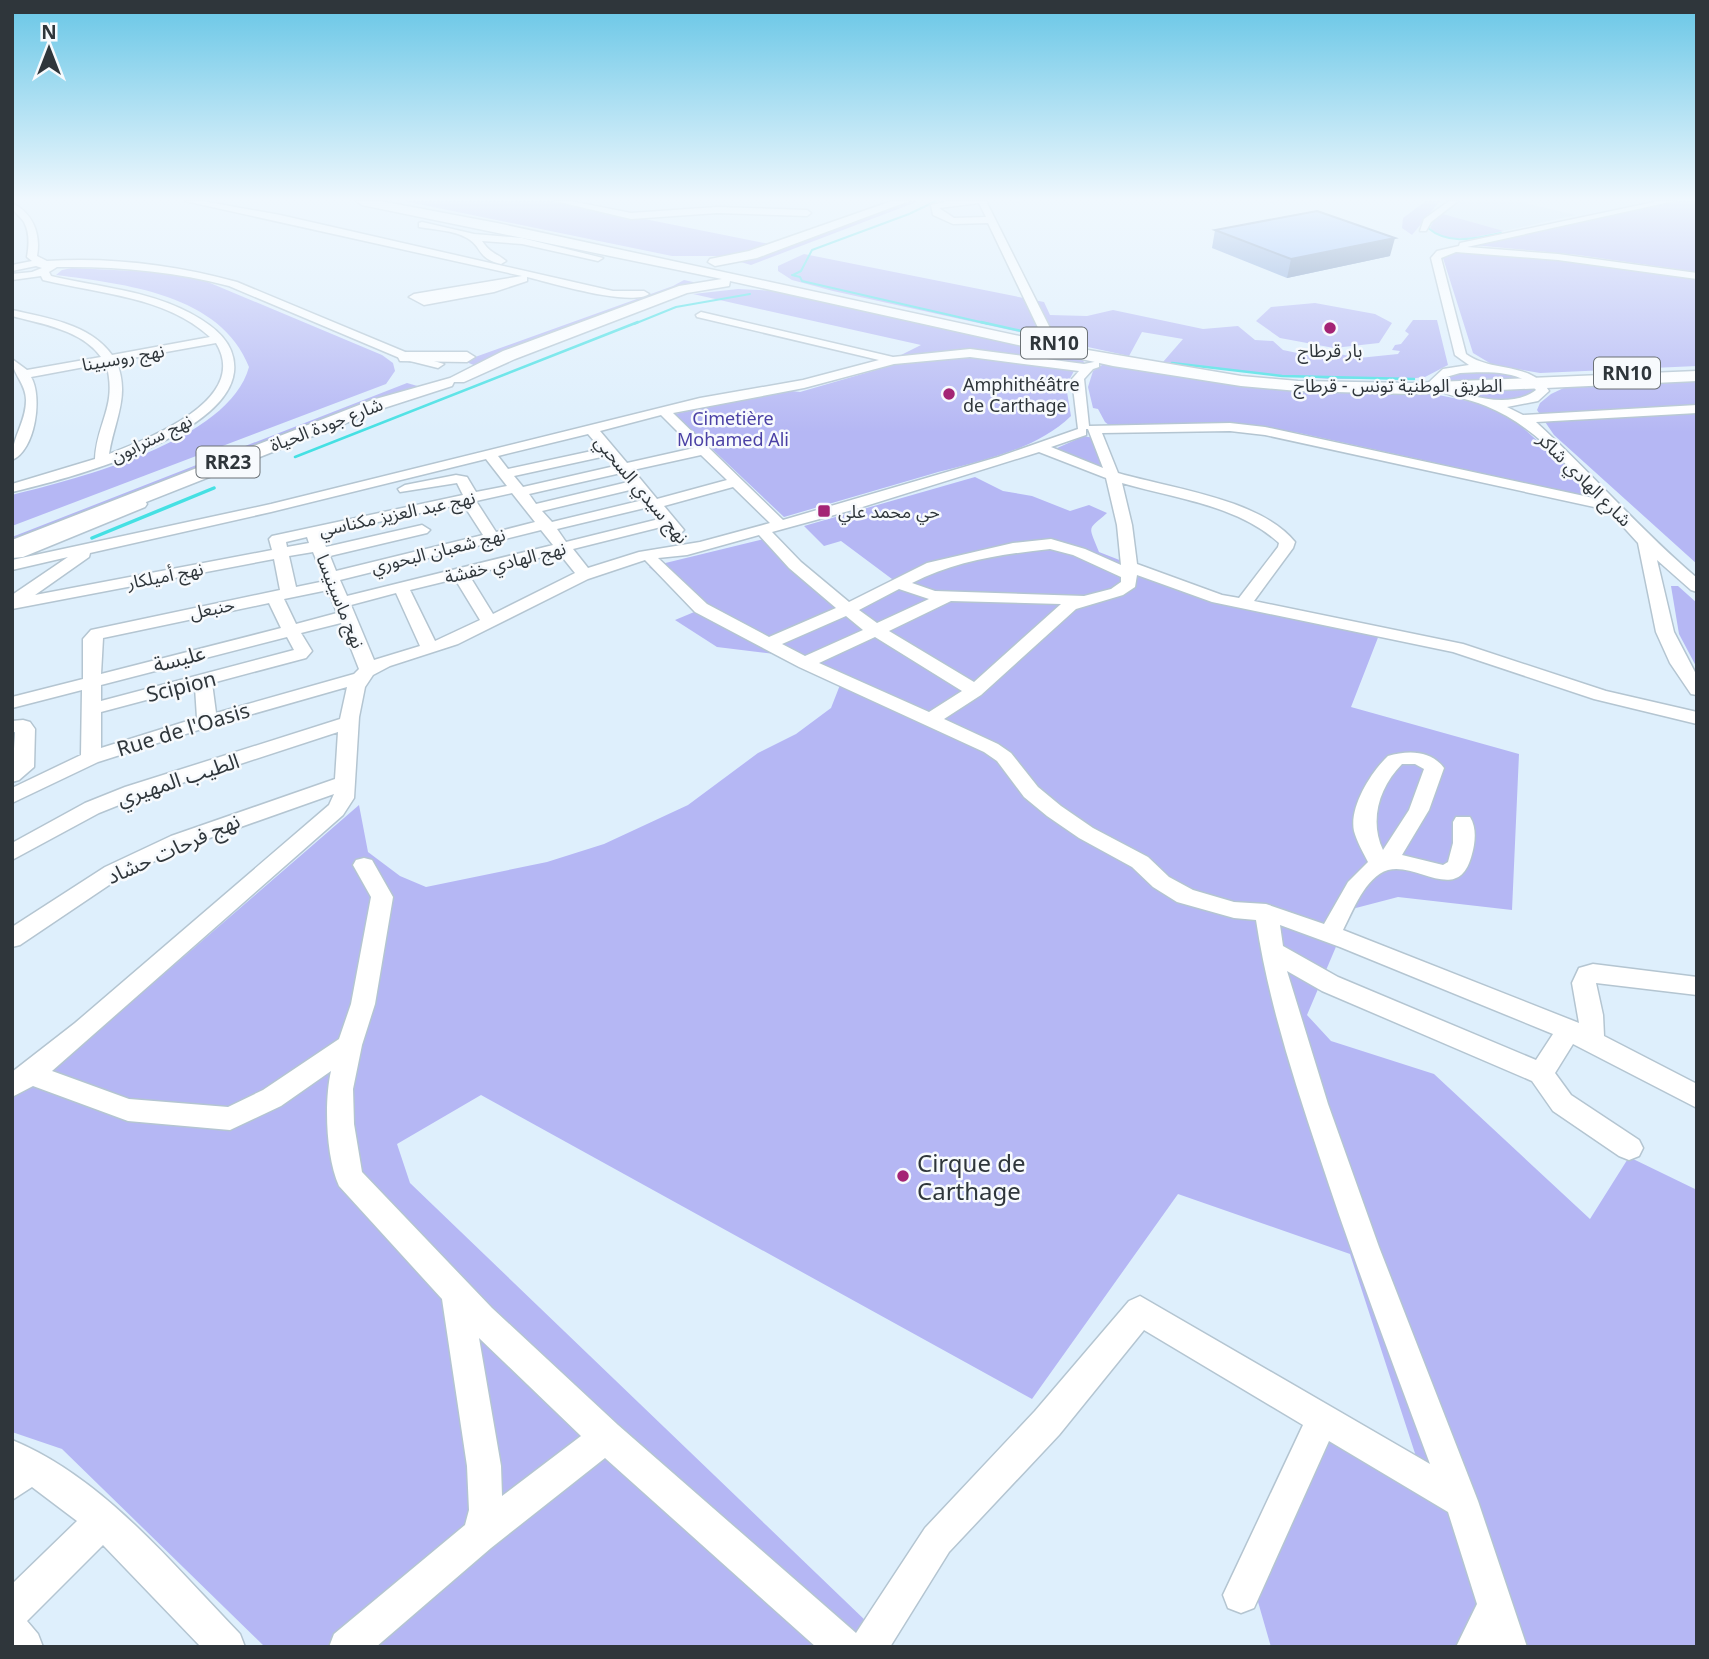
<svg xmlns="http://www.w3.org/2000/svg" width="1709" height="1659" viewBox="0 0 1709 1659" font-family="'Noto Sans','Noto Sans Arabic',sans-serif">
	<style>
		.built { fill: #cce3f5 }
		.green { fill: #b5b7f4 }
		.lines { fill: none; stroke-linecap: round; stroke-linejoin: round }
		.stream-far2 { stroke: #45e0e3; stroke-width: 2 }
		.stream-far1 { stroke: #45e0e3; stroke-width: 2.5 }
		.stream { stroke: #45e0e3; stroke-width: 3.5 }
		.minor-casing { stroke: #b4c5d1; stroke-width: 3 }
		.highway-casing { stroke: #b4c5d1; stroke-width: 3 }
		.minor { fill: #fff; fill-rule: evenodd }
		.highway { fill: #fff; fill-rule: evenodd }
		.wall { fill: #7f9fd6 }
		.shaded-wall { fill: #6882ae }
		.building { fill: #94b9f9; stroke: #6882ae; stroke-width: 2 }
		.poi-dot { fill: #a42475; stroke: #f7fafd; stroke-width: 2.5 }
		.labels { text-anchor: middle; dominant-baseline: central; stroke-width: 5; stroke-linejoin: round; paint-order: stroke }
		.far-poi-label { font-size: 18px; fill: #2f363b; stroke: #f7fafd; text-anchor: start }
		.far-street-label { font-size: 18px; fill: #2f363b; stroke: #f7fafd }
		.far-park-label { font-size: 18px; fill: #4b41a5; stroke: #f7fafd }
		.shield { fill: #f7fafd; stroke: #6b7175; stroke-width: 2 }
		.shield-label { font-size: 19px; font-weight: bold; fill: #2f363b }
		.street-label { font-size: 21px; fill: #2f363b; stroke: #f7fafd }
		.near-poi-label { font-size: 24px; fill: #2f363b; stroke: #f7fafd; text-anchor: start }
	</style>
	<rect width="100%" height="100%" fill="#deeffc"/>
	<path class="built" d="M1461,201H1515L1576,215L1504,231L1443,214Z"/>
	<path class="green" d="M404,201H555L774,245L732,256H672Z
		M907,201H919L751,265L734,260L777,249Z
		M1426,201H1440L1412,235L1402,228L1403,218Z
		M1677,201H1697V272L1578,255L1473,245Z
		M1443,214L1504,231C1482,235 1448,247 1430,228L1433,222Z
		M1458,252L1559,259L1697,277V366L1540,373L1493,365L1473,353L1442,255Z
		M804,254L1044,302L1050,315L1087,316L1113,310L1203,329L1238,326L1255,340L1273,341L1283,350L1326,359L1334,357L1325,351L1359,358L1398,354L1400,351L1392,350L1395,345L1401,344L1409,334L1405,331L1413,320H1437L1448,365L1425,377L1407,379H1330L1263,374L1163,362L1183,339L1142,332L1129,356L833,291L792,280L778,271V266Z
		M72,268L156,272L203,280L382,355L393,363L395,371L386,384L12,526V495C79,478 229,441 249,367C221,294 124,284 56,275L62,270Z
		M684,280L702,284L476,366L464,361L673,286Z
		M738,289L776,291L1083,359L1084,363L1081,365L996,352L897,357L921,345L693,294Z
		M1315,303L1375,314L1392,323L1379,343L1334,348L1280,338L1256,321L1271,307Z
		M971,355L1075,369L1066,386L1071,416C1034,452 977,461 928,475C880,489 832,503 784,517L675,414L784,390L800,392L900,363Z
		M1102,365H1110L1242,385L1428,393L1484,404L1511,417L1598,495L1586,496L1299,433L1251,425L1110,426L1105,422L1098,409L1093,408L1088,387L1093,371Z
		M1485,371C1505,373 1522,374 1535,389C1512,410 1469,399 1443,385L1441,380L1454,373Z
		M1697,379V564L1554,435L1537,410L1540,403L1551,394L1570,385Z
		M407,383L421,387L12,545V537Z
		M1084,436L1093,438L1108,466L1101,468L1055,449Z
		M975,477L1003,491L1032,496L1070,511L1089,505L1107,513C1087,531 1088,524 1099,552L1201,592L1379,635L1351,707L1519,754L1512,910L1398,897L1352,909L1307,1015L1331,1041L1434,1074L1590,1219L1629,1157L1697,1190V1647H1271L1250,1574L1300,1432L1327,1426L1425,1484L1350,1254L1178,1194L1032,1399L481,1095L397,1144L410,1183L893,1647H265L62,1449L12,1432V1095L39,1082L359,805L368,852L400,876L426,887L547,862L604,844L688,805L758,753L796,734L831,708L840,685L775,654L717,647L675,620L699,610L649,567L768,538L844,607L896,582L841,541L824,546L804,526Z
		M1671,586H1678L1697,603V668L1679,634Z"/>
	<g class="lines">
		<path class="stream-far2" d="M1459,201L1432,221L1428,228C1449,246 1476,238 1501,233
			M792,275L800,277L802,281L989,324
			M793,275L801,271L812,250L909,214L936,201
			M634,324L676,307L750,294"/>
		<path class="stream-far1" d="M981,322L1035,334
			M1172,363L1282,376L1414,379
			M295,457L638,322"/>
		<path class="stream" d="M92,538L214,488"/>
		<g class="minor-casing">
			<path id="minor" d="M185,201H202L280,215L613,291H644L649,294C630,307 552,283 527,277V281L494,292L424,305L409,297L414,294L522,276Z
				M555,201H570L631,213L717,207L807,210L811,213L807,216L717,213L631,219Z
				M949,201H986L1053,334L1064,342V346H1056L1042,336L988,223L953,224L933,215L931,205ZM979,203L986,217L954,218L939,208Z
				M1449,201H1458L1431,222L1426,231H1420L1424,219Z
				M1659,201H1674L1467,247L1558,254L1697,273V279L1558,260L1456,252L1441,258L1466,354C1492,373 1530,361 1549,391L1538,401L1507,407L1523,415L1697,405V413L1536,422C1593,474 1638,528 1697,578V592L1691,590L1657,560L1674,632L1697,676V695L1691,694L1670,663L1656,632L1638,543L1608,510L1265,435L1230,431L1102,433L1118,473C1169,488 1261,499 1295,542L1293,548L1254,601L1463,644L1606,691L1697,712V724L1594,699L1453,652L1212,602L1137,575L1135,587L1123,595L1076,609L981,695L944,719L998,744L1011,753L1038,787L1061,806L1093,828L1148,857L1169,877L1193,890L1234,902L1266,904L1324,924L1348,882L1368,862C1363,852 1357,842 1354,831C1349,807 1371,772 1388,756C1408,750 1431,750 1444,768L1429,810L1402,855L1443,865L1448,862L1453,843V822L1456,817H1470C1477,828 1475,843 1472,854C1459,906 1419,862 1388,870C1365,877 1353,911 1343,930L1579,1023L1572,983L1579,968L1593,964L1697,977V995L1596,983L1603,1015L1604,1036L1697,1084V1108L1573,1044L1555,1073L1571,1095L1639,1140L1643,1148L1639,1156L1629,1160L1619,1156L1553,1111L1532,1081L1322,991L1287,971L1328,1104L1379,1247L1478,1501L1527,1647H1456L1477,1604L1448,1512L1329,1441L1254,1608L1241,1613L1228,1608L1223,1595L1303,1425L1144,1330L1059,1435L949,1552L890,1647H816L605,1458L491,1548L376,1647H329L334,1634L465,1525L469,1510L467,1466L442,1299L339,1186C326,1157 324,1102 331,1071L281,1106L230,1130L128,1121L33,1086L12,1097V1072L75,1023L329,805L334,794L187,846L121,877L20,945L12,947V927L105,867L171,836L335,779L338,732L139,797L99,813L12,860V843L85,803L125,787L340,719L347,687L214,725L98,762L12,803V788L81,755L82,690L12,708V697L83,679V639L91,630L280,590L274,559L12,609V595L68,557L12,570V560L271,504L700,398L803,380L879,360L697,317L696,315L701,312L893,357L970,349L1084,364L1099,361V367L1093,369L1084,379L1089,426L1230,423L1265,427L1598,499C1566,463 1531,424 1486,406C1467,398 1448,397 1430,386L1428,383L1443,369L1469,365L1455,355L1431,258L1437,251L1459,246L1460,243ZM970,357L1079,371L1072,379L1078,429L998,457L783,520L673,413L804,388L894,364ZM1460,373C1483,372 1521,369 1536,390C1511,409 1466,398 1441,382L1446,377ZM661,415L694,448L627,463L600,431ZM1086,429H1088L1103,468L1051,447L1086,435ZM588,434L601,449L508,469L498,456ZM1039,452L1106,478L1117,525L1121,565L1085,549L1051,539L1013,543L927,563L849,602L801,562L772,532L856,509ZM701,455L727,480L657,499L633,470ZM606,456L615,466L523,487L514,476ZM486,459L507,486L476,492L467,477L456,475L405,485L398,489L400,492L457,483L463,495L272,536L269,539L272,550L35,595L89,557L90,553L271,512ZM621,473L628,482L536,504L529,494ZM1122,483C1173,498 1238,505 1279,543L1278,547L1239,598L1222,595L1137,564L1132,525ZM733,487L770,523L700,542L639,552L588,568L573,549L665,526L671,533H681L684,530L664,506ZM634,489L643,500L552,522L542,511ZM512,493L535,522L496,532L476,501ZM463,504L483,535L336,571L330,556L427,533L430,530L422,525L326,547L321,534ZM649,507L659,519L566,542L557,529ZM541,530L553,545L347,596L340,580ZM759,535L789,568L836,608L769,637L707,604L658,558L687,555ZM307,537L309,543L287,547L286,542ZM1050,549L1073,555L1121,577V582L1111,589L1084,596L935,591L912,583C955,561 1003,554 1050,549ZM313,552L325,581L296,587L289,556ZM559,553L575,573L493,614L469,575ZM645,560L695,612L799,667L984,752L997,761L1024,797L1047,816L1079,838L1132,867L1153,887L1177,902L1234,918L1256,920C1268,1000 1293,1077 1319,1155C1353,1259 1392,1361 1430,1464L1140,1296L1129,1301L1035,1411L925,1528L856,1633L618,1425L492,1308L362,1172L354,1124L353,1089L362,1045L375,1004L393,897L372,860L364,858L356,860L353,865L371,897L351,1004L339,1039L263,1090L228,1107L129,1099L52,1071L343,815L354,798L359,717L365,687L373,675L390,666L458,644L588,579ZM455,579L480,620L435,641L410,590ZM899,589L929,599L877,623L859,610ZM328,590L337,613L296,624L284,599ZM396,593L420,646L374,660L351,605ZM951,601L1061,604L974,682L889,631ZM269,603L281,628L101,674L103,638ZM846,616L863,630L805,656L782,644ZM341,623L359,669L354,674L216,713L212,683L306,658L312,651L301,633ZM287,637L294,650L101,701V685ZM875,637L962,691L929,712L819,663ZM195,687L197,718L101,748V712ZM1402,764H1415L1424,769L1409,810L1383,850C1369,821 1379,787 1402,764ZM1280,925L1340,947L1553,1034L1536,1060L1338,977L1283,946ZM479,1338L581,1436L502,1496L501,1466Z
				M12,203C33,213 41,234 37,256L47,261C111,257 175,265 237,282L410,354L444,364L438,368L402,359L229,286C173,271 115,266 57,267L49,272L51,276C97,287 147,290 190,313C214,326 237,343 234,372C226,437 67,479 12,492V484L95,459C97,421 118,406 106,363L31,377C43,397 35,451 12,460C12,436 26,423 26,400C26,383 12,374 12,359L27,370L101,357C82,330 42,324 12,316V310C47,318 90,324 112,355L210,337C165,296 100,294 43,280L41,276L12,280V274L32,272L42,268L36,266L12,271V265L32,261L27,257C29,245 30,233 24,222C19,214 12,213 12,203ZM216,343C251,400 148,439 109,454C114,421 131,395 116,361Z
				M422,222L474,234L522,238L603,258L598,261L522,244L482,241C491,254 495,252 506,261L501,264C476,258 483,247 467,238C453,230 435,230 419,227V223Z
				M140,500L145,501L147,504L145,507L23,557L12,558V550Z
				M23,720L30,722L35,729L34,767L19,780L12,782L15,732L12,733V721Z
				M12,1440C104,1478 172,1564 240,1634L245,1647H201L103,1545L27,1621L38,1634L43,1647H12V1584L77,1521L32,1487L12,1500Z"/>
		</g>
		<g class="highway-casing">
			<path id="highway" d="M356,201H380L497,223L1070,347L1241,376L1298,381L1412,383L1697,371V381L1412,394L1298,391L1241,386L1113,366L730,281L729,286L687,293L515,359L464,382H454L452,386L384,408L12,555V540L372,400L450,378L503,351L679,286L722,279L362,205Z
				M892,201H909L757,258L715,266L708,262L710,259L749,251Z
				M406,352H467L475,357L467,362L400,361L398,357Z"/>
		</g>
		<use href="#minor" class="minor"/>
		<use href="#highway" class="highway"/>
	</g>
	<path class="wall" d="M1215,230L1390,256L1287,278L1212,248Z"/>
	<path class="shaded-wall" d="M1395,238L1390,256L1287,278L1291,259Z"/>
	<path class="building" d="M1317,211L1395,238L1291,259L1215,230Z"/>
	<linearGradient id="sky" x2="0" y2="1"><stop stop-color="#67c6e6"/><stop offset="0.46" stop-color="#f0f8fe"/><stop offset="1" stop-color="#f0f8fe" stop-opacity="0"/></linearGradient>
	<rect width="1709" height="433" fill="url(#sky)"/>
	<g class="poi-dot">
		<circle cx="1330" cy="328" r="7"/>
		<circle cx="949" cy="394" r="7"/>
		<rect x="817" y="504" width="14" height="14" rx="3.5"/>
		<circle cx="903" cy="1176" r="7"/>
	</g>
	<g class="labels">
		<g class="far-poi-label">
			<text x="1330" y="350" text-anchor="middle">بار قرطاج</text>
			<text x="963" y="384">Amphithéâtre<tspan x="963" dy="21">de Carthage</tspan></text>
			<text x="838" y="511">حي محمد علي</text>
		</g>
		<g class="far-street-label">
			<text transform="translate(123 357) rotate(-10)">نهج روسبينا</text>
			<text x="1398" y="385">الطريق الوطنية تونس - قرطاج</text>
			<text transform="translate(326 424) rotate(-21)">شارع جودة الحياة</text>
			<text transform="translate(151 438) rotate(-26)">نهج سترابون</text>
			<text transform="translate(1585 479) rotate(45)">شارع الهادي شاكر</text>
			<text transform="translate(642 489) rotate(50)">نهج سيدي السحبي</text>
			<text transform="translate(397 513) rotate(-12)">نهج عبد العزيز مكناسي</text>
			<text transform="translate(438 550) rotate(-14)">نهج شعبان البحوري</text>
			<text transform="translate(505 562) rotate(-14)">نهج الهادي خفشة</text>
			<text transform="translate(165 575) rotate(-11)">نهج أميلكار</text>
			<text transform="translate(341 601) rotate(68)">نهج ماسينيسا</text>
			<text transform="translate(212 608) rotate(-12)">حنبعل</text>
		</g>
		<g class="far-park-label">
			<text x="733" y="418">Cimetière<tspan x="733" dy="21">Mohamed Ali</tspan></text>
		</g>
		<g class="shield">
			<rect x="1021" y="327.5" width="66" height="31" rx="5"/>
			<rect x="1594" y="357.5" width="66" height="31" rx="5"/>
			<rect x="196.5" y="446.5" width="63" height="31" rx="5"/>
		</g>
		<g class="shield-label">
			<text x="1054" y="343">RN10</text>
			<text x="1627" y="373">RN10</text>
			<text x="228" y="462">RR23</text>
		</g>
		<g class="street-label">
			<text transform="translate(179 658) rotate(-15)">عليسة</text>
			<text transform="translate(181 686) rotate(-14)">Scipion</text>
			<text transform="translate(183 729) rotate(-17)">Rue de l'Oasis</text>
			<text transform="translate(178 779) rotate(-18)">الطيب المهيري</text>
			<text transform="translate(173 848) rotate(-24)">نهج فرحات حشاد</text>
		</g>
		<g class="near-poi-label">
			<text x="917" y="1162">Cirque de<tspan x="917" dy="28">Carthage</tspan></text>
		</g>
	</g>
	<rect width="1709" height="1659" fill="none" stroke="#2f363b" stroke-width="28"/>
	<g transform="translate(49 49)" stroke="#f7fafd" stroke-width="5" paint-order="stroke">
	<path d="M0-5L12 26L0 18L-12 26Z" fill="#2f363b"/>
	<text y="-10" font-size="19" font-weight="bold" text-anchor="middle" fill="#2f363b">N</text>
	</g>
</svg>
